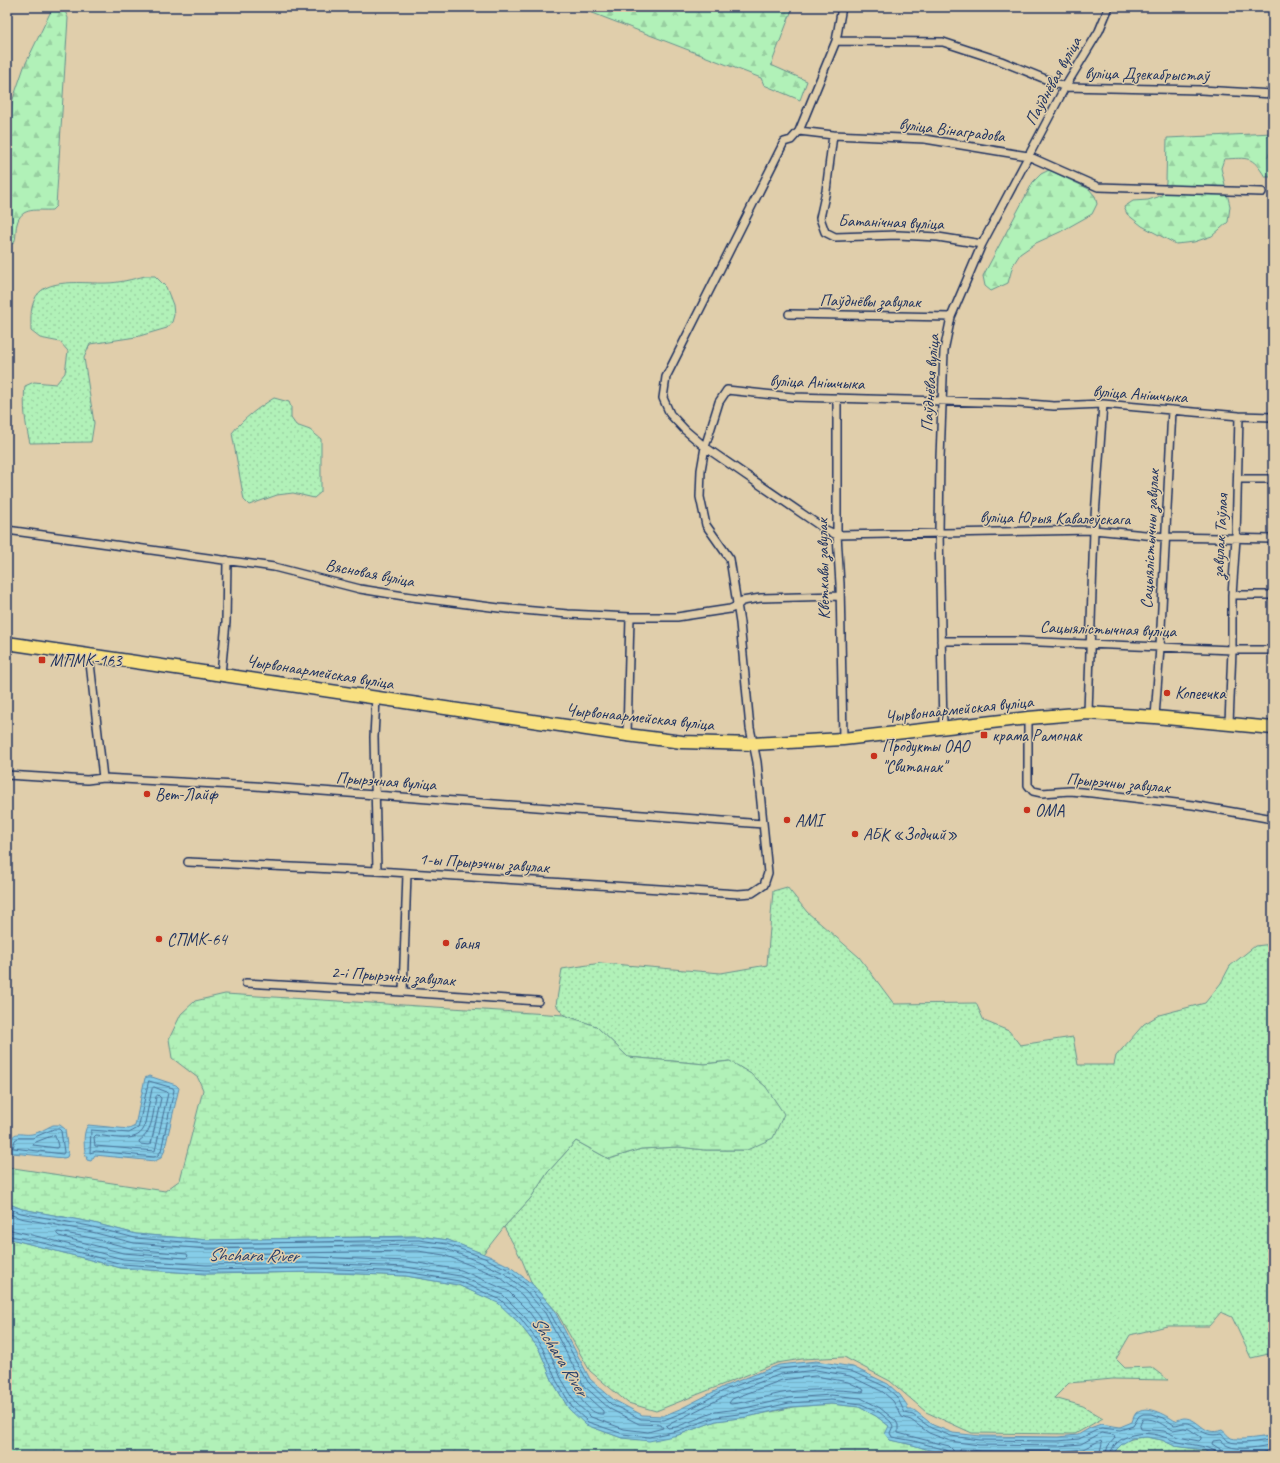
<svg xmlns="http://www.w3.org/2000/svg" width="1280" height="1463" viewBox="0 0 1280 1463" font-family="Caveat,sans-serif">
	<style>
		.grass { fill: url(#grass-dots); stroke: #66908b }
		.forest { fill: url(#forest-firs); stroke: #66908b }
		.wetland { fill: url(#wetland-marsh); stroke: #66908b }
		.water { fill: url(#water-rules); stroke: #5b8eb1 }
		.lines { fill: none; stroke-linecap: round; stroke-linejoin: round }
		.shore { stroke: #466e95; stroke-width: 1 }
		.street-casing { stroke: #1b2f5e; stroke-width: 10 }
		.highway-casing { stroke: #1b2f5e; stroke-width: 15 }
		.street { stroke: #e0ceab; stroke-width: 7 }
		.highway { stroke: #f9e181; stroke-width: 12 }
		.poi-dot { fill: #c8321e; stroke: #e0ceab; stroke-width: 1.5 }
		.labels { text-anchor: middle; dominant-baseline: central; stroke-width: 3; stroke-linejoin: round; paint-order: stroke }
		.street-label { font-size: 17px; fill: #1b2f5e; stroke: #e0ceab }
		.poi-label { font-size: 17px; fill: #1b2f5e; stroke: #e0ceab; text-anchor: start }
		.water-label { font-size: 18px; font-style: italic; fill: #263f6c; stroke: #e0ceab }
	</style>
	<defs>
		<pattern id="grass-dots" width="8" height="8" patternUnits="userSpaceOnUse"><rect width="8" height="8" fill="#b1f1b8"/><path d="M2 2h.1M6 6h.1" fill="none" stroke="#98cfa1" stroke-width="1.8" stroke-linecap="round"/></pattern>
		<pattern id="forest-firs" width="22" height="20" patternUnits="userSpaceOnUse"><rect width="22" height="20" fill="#b1f1b8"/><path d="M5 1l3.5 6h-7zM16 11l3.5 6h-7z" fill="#98cfa1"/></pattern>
		<pattern id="wetland-marsh" width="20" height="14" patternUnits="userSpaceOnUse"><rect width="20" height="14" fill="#b1f1b8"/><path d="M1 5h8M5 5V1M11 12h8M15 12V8" fill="none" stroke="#98cfa1"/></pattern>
		<pattern id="water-rules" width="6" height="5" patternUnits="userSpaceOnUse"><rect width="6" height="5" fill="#86cde8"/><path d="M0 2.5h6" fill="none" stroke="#73b0c9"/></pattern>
	</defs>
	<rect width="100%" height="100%" fill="#e0ceab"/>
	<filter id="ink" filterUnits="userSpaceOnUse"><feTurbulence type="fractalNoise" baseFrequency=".025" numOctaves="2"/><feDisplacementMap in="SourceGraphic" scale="8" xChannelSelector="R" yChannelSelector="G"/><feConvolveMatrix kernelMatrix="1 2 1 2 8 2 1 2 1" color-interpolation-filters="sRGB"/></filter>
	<g filter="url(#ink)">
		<path class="grass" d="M145,276H155L166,287L173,305L174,315L172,322L167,328L136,337L90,344L84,358L94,423L91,442L30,443C25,424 23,405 25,386L34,382L56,384L65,373L68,351L60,342L40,338L31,331C31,321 30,310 34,301C42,276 86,284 106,283C119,283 133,279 145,276Z
			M274,398L289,402L291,407V418L296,425L310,430L321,439V492L314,498L293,493L277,495L249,505L244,500L232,433C244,418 258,408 274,398Z
			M787,887L807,912L859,957L894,1004L976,1003L984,1021L1009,1031L1020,1045L1073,1037L1078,1065H1114L1116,1056L1144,1024L1159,1015L1205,1003L1221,983L1230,966L1255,946L1273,944V1353L1251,1358L1232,1317L1221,1312L1209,1326H1167L1130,1335L1116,1359L1125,1368L1151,1367L1168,1380L1113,1379L1069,1383L1054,1398L1083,1406L1103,1418L1075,1434L972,1433L926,1412L890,1381L844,1357L802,1359L777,1363L656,1411L628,1403L590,1371L556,1311L532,1284L522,1260L504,1227L530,1199L548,1172L576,1141L609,1159L641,1149L679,1147L706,1150H747L766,1087L751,1074L729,1061L705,1064L628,1057L596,1026L564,1015L556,1005L562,969L601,963L721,973L767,965L773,891Z
			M1147,1437L1162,1440L1175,1446L1204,1450L1214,1456H1113C1119,1440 1132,1438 1147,1437Z"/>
		<path class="forest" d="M56,7L64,9L68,18L56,206L52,210C38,211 21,206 17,224C15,231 17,236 14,243L8,244L7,243V165L12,102L24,67L50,13Z
			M577,7H793L771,65L807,81L800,100L764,85L761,78Z
			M1273,133V177H1265C1252,155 1248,158 1224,159L1221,168L1230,206L1228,222L1212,236L1194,242L1176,244L1142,226L1127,214L1124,207L1133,201L1148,200L1158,197L1164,193L1166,182L1167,138Z
			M1049,170L1089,189L1095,196L1097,204L1092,214L1060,232L1036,243L1020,254L1013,265L1008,283L991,291L985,286L983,276L1033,182L1041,174Z"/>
		<path class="wetland" d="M225,994L564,1015L596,1026L628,1057L705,1064L730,1061L751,1074L766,1087L784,1114L773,1138L747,1150H704L679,1147L641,1149L609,1159L576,1141L548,1172L530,1199L504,1227L483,1254L448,1240L419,1236L208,1240L136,1234L90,1222L22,1209L7,1203V1167L165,1191L180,1180L203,1090L198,1078L172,1058L169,1039L181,1014L195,1001Z
			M7,1238L121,1268L206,1274L315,1272L406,1276L458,1285L499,1303L518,1322L539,1349L553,1382L569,1409L592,1427L622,1438L678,1435L716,1421L747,1417L794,1407L831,1404L859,1407L876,1416L889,1426L890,1440L913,1445L949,1456H7Z"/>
		<path class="water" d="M149,1076L176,1085L179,1088L164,1152L161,1158L155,1161L95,1155L91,1161L87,1160C84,1150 82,1133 88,1125L129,1129L135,1126L145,1078Z
			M53,1125H60L65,1129L68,1154L67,1157L64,1158L12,1153C9,1151 8,1149 9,1145C14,1128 20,1136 32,1134C39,1133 46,1128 53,1125Z
			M7,1203L22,1209L90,1222L136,1234L208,1240L419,1236L448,1240L489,1256L509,1266L532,1284L553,1308L590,1379L614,1400L642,1415L663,1416L682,1408L725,1386L779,1365L816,1361L853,1367L888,1384L900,1395L907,1405L908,1410H914L933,1425L953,1433L980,1436L1058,1437L1078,1435L1090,1428L1101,1424L1120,1427L1132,1422C1133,1419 1134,1415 1136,1413C1145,1403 1167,1415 1175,1421C1178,1420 1182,1418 1184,1418C1200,1418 1203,1437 1222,1430C1225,1432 1228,1436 1231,1438C1238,1441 1265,1437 1273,1435V1456H1214L1204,1450L1175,1446L1162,1440L1147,1437L1132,1438L1122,1444L1116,1450L1113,1456H949L913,1445L890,1440L885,1434L889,1426L876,1416L859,1407L831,1404L790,1407L747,1417L716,1421L678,1435L649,1441L622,1438L586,1425L569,1409L553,1382L539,1349L518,1322L498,1303L458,1285L406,1276L315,1272L206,1274L121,1268L7,1238Z"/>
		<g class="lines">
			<path class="shore" d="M149,1081L173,1088L174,1090L161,1151L158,1155L154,1157L96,1151L90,1153L91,1130L129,1133L138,1128Z
				M154,1087L167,1092L168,1093L155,1151L95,1146L94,1137L96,1135C110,1136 136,1145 144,1128L152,1089Z
				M158,1095L161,1098L151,1144L149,1145L140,1144L139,1141C153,1132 153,1112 156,1097Z
				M54,1129H59L61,1131L64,1152L63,1154L13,1148L15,1140L18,1138H32Z
				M55,1135L58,1146L57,1148L33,1145L34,1143Z
				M7,1208L21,1213L89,1226L135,1238L208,1244L419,1240L447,1244L487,1259L507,1269L529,1287L549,1311L588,1382L611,1404L641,1419L664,1420L684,1412L727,1389L780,1369L816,1365L851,1371L886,1387L897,1397L905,1413L913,1415L931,1428L951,1436L980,1440L1058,1441L1079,1439L1101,1428L1120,1430L1133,1426L1139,1416L1143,1414H1152L1164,1418L1174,1425C1178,1425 1181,1423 1184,1423C1197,1421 1200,1439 1221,1434C1224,1436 1226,1439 1228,1441C1236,1446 1264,1441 1273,1439
				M7,1213L20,1218L88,1231L134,1243L207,1249L418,1245L446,1249L485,1264L504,1273L526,1291L545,1313L584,1386L610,1409L639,1424L661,1425L663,1428L648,1432L624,1429L591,1417L576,1403L561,1378L546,1344L524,1316L503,1295L460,1276L406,1267L315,1263L206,1265L123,1259L48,1239L7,1229
				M58,1232L87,1237L134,1249L187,1254L188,1256L186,1258L123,1253L59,1236L57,1234Z
				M7,1235L47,1244L122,1264L206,1270L315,1268L406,1272L459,1281L501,1300L521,1319L542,1347L556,1380L572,1407L588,1422L623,1434L649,1437L677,1431L716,1417L746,1413L789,1403L831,1400L861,1404L879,1412L891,1422L893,1426L890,1433L892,1437L914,1441L946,1450L949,1452V1456
				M418,1251L444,1255L483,1270L501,1278L522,1295L540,1317L545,1328H541L529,1312L508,1291L461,1270L406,1261L315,1257L248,1258L246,1257L248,1254Z
				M816,1376L848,1382L863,1389L864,1391L862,1392C837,1389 812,1389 788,1392C769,1395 750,1402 731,1404L729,1403L732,1399L782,1380Z
				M576,1388H578L603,1411V1414C591,1415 581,1400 575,1390Z
				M1143,1419C1158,1418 1162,1426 1173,1430L1184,1428L1189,1429L1201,1437V1439L1199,1441L1178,1437L1164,1431L1141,1429L1140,1426Z
				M954,1456L953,1450L949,1446L898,1433V1425L896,1421L880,1408L861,1398L831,1395L789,1398L745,1408L715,1412L676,1427L668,1428L666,1426L729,1394L781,1374L816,1370L850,1376L883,1392L893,1401L902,1417L911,1420L929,1433L950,1441L979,1445L1059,1446L1081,1444L1101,1433L1114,1435L1115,1438L1108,1446L1105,1456
				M960,1456V1450L962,1449L980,1451L1059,1452L1083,1449L1101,1440L1102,1443L1099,1456
				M1110,1456C1111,1448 1116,1443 1122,1439C1135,1432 1150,1432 1164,1437C1169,1438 1173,1441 1179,1442C1191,1445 1203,1445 1215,1451L1216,1456
				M1221,1456L1220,1449L1212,1444L1213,1441L1220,1440C1222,1442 1225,1445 1228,1446C1238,1451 1262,1447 1273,1444
				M1228,1456L1229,1453C1242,1456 1260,1454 1273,1450"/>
			<g class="street-casing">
				<path id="street" d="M842,7L836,41L799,131L791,140L784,142L666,377L663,398L670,414L685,430L705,447L826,530L837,535L1094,530L1166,537L1273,539
					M836,41L943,42L1001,61L1065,87L1201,90L1273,94
					M799,131L833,135L925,139L1028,156L1098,187L1262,192
					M833,135L826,191L820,218L825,232L835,237L898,235L938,237L982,244
					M789,314L951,317
					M837,398V535L840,584L843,739
					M1238,479H1273
					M7,530L274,567L360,589L404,596L499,608L568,614L630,617H677L730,609L737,606L742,601L761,598L839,596
					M1232,595H1273
					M941,641H1016L1232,650H1273
					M89,654L103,778
					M221,674L226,622L227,560
					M376,698L374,737L377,871
					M1088,713L1094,530L1103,404
					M1155,717L1160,647L1172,410
					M1028,718V785L1033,791L1042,793L1070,791L1092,793L1193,805L1273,819
					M1229,723L1232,650V595L1236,538L1239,416
					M943,727L939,533L940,458L944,351L951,317L982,244L1065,87L1099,31L1109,7
					M627,735L630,617
					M7,775L87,780L103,778L255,786L763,824
					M188,862L377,871L738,894L752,893L764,885L768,873L757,762L750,728L740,623L730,559L706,525L700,497L701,470L705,447L719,402L727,390L793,397L1017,403L1054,406L1103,404L1239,416L1273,417
					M246,983L403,992L538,1001
					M403,992L407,873"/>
			</g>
			<g class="highway-casing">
				<path id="highway" d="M7,643L627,735L682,742L753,744L843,739L1028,718L1088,713L1155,717L1273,728"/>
			</g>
			<use href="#street" class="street"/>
			<use href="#highway" class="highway"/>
		</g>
	</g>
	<g class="poi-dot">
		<rect x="38" y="656" width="8" height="8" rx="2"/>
		<circle cx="1167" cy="693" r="4"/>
		<rect x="980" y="731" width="8" height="8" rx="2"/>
		<circle cx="874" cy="756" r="4"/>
		<circle cx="147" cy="794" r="4"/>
		<circle cx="1027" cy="810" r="4"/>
		<circle cx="787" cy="820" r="4"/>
		<circle cx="855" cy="834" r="4"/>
		<circle cx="159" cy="939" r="4"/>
		<circle cx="446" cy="943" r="4"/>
	</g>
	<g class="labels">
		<g class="street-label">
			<text transform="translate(1147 74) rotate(1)">вуліца Дзекабрыстаў</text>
			<text transform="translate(1053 81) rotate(-61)">Паўднёвая вуліца</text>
			<text transform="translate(952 130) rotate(7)">вуліца Вінаградова</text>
			<text transform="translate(891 222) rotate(2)">Батанічная вуліца</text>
			<text transform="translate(870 301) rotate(1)">Паўднёвы завулак</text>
			<text transform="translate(817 382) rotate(2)">вуліца Анішчыка</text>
			<text transform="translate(930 383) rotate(-86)">Паўднёвая вуліца</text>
			<text transform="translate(1140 394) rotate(4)">вуліца Анішчыка</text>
			<text transform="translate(1055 518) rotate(1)">вуліца Юрыя Кавалеўскага</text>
			<text transform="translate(1220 536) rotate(-87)">завулак Таўлая</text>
			<text transform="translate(1150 539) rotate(-87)">Сацыялістычны завулак</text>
			<text transform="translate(823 569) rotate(-91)">Кветкавы завулак</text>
			<text transform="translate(370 573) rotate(11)">Вясновая вуліца</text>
			<text transform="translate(1108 629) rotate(2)">Сацыялістычная вуліца</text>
			<text transform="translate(320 672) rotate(9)">Чырвонаармейская вуліца</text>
			<text transform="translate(959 709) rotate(-6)">Чырвонаармейская вуліца</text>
			<text transform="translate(640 717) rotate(6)">Чырвонаармейская вуліца</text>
			<text transform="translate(386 781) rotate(4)">Прырэчная вуліца</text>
			<text transform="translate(1118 783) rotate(5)">Прырэчны завулак</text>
			<text transform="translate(484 863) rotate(4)">1-ы Прырэчны завулак</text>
			<text transform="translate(393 976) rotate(4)">2-і Прырэчны завулак</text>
		</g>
		<g class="poi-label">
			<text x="50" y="660">МПМК-163</text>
			<text x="1175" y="693">Копеечка</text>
			<text x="992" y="735">крама Рамонак</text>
			<text x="882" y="746">Продукты ОАО<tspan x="882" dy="20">"Свитанак"</tspan></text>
			<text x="155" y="794">Вет-Лайф</text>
			<text x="1035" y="810">ОМА</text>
			<text x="795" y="820">AMI</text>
			<text x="863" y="834">АБК «Зодчий»</text>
			<text x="167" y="939">СПМК-64</text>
			<text x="454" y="943">баня</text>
		</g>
		<g class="water-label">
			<text transform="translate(253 1255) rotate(1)">Shchara River</text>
			<text transform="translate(560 1356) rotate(58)">Shchara River</text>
		</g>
	</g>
	<rect width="1280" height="1463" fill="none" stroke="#e0ceab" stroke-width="24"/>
	<rect x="12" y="12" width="1256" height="1439" fill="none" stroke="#1b2f5e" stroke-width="1.5" filter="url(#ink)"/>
</svg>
